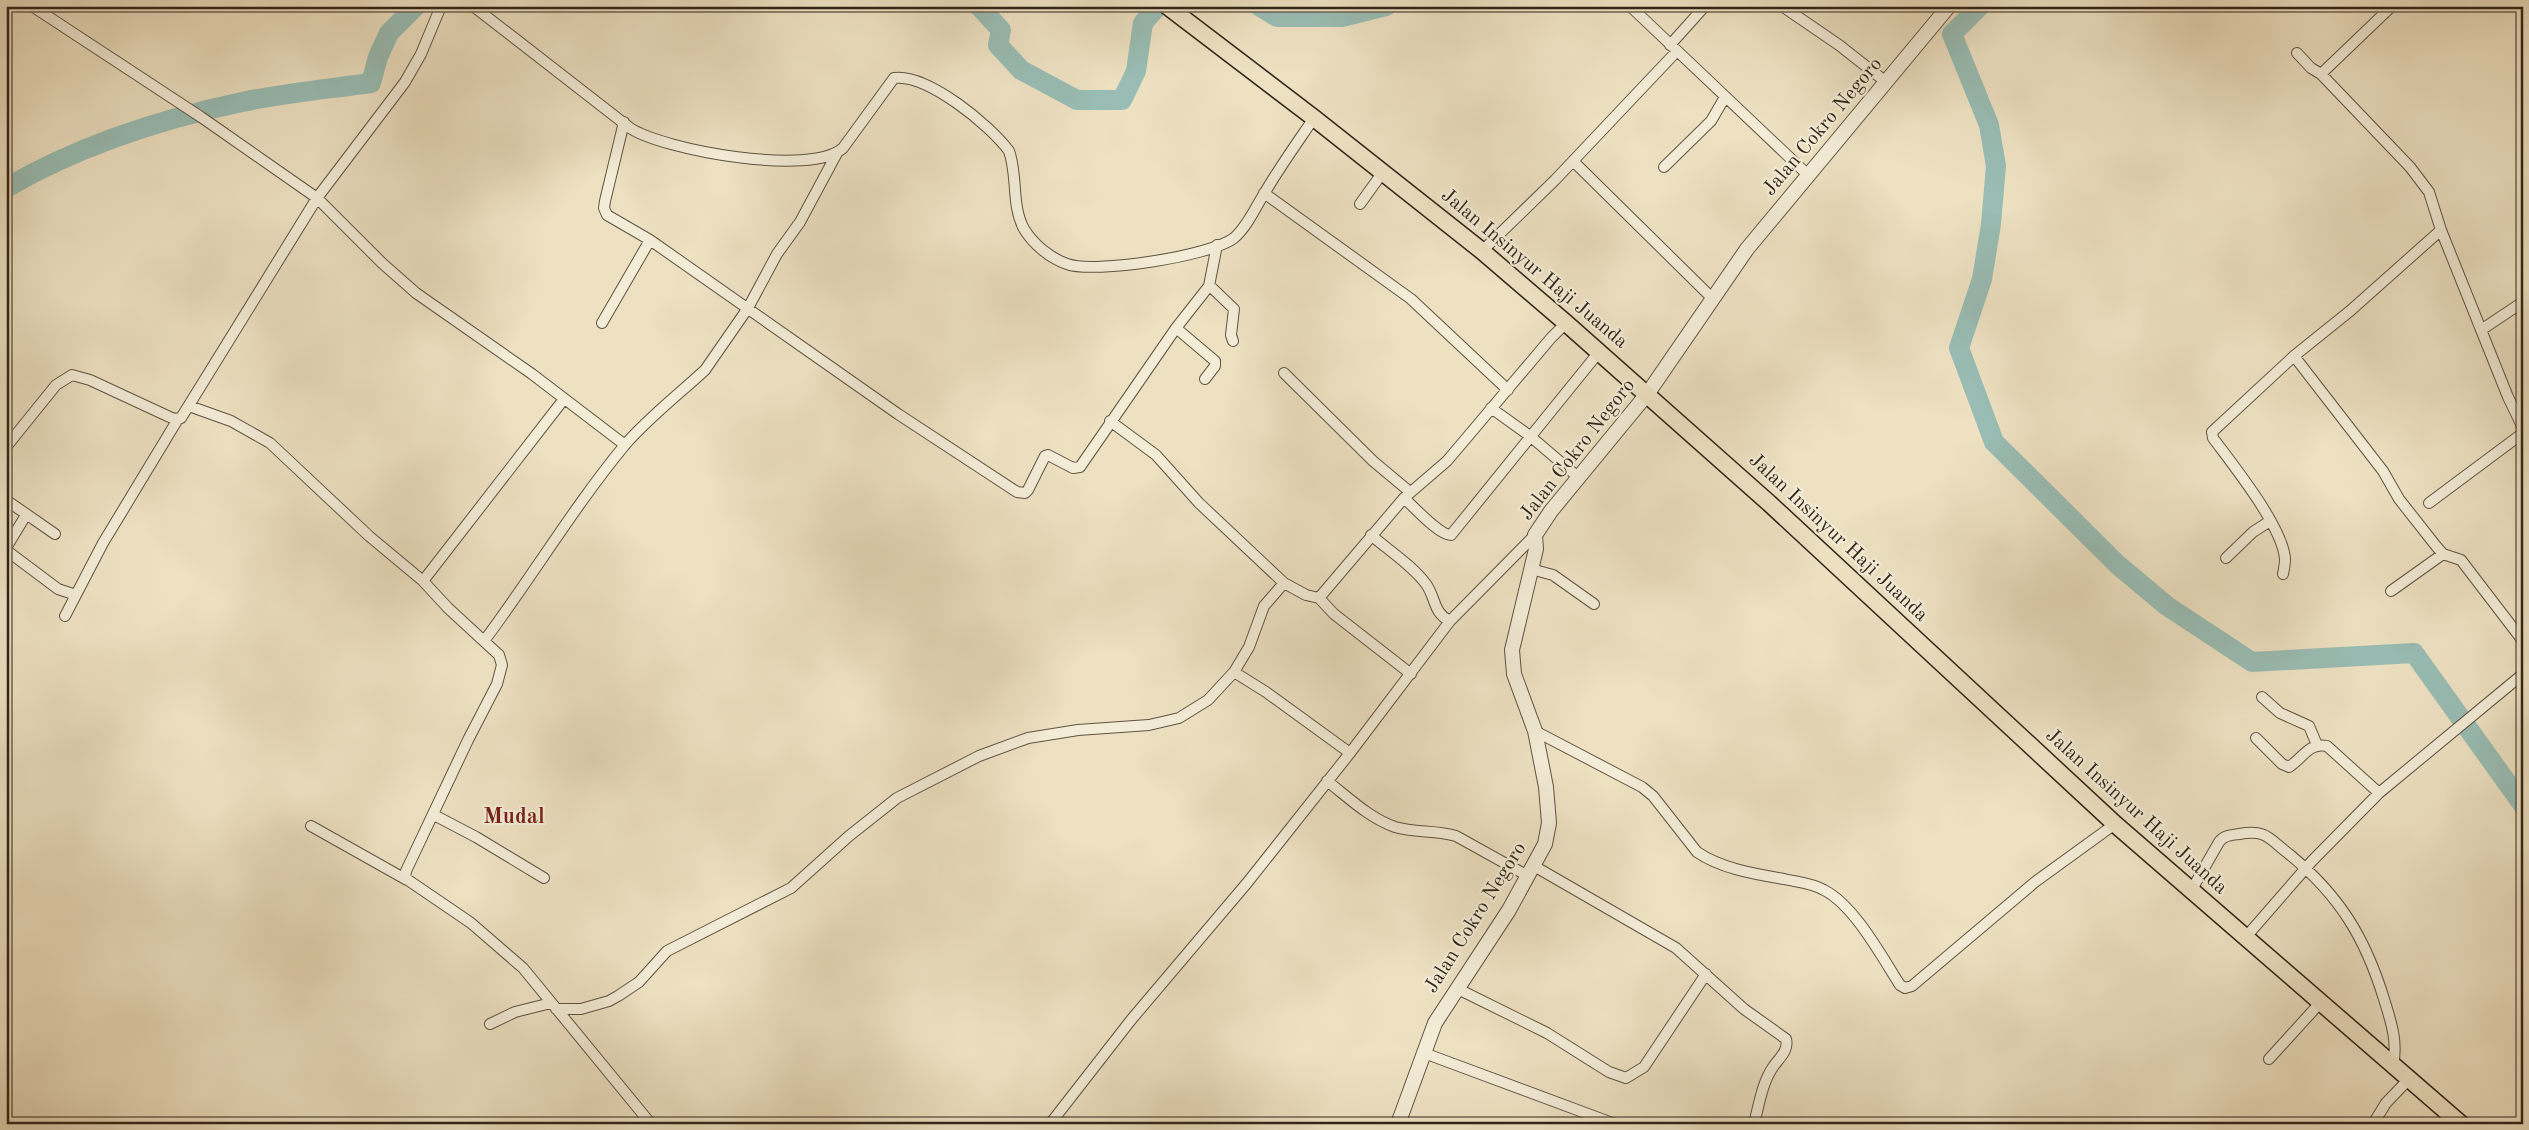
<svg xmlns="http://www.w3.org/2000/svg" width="2529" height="1130" viewBox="0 0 2529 1130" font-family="'Old Standard TT',serif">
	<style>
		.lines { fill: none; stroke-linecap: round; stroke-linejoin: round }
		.river { stroke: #99bdb4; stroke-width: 20 }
		.minor-casing { stroke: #605443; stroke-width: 12 }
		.tertiary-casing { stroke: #605443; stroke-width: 16 }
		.primary-casing { stroke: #312519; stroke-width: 19 }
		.minor { stroke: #f3ecd7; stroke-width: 10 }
		.tertiary { stroke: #f3ecd7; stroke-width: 14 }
		.primary { stroke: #ede1c2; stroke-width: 16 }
		.labels { text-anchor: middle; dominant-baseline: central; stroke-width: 4.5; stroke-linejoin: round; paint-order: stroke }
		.street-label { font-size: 20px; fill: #312519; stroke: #f3ecd7 }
		.quarter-label { font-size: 22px; font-weight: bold; fill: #7a1f14; stroke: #f3ecd7 }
	</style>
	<rect width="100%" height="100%" fill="#ede1c2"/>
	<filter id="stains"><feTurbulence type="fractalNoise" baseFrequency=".004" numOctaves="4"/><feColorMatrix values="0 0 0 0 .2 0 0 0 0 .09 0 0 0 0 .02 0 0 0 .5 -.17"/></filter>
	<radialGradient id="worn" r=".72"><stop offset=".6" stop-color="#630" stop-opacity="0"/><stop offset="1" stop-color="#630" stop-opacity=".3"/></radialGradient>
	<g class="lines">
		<path class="river" d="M979,6L1001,30L998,45L1021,70L1077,100H1122L1136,71L1143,23L1158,6
			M1259,6L1277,17H1342L1386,6
			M1980,6L1952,34L1989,125L1996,166L1991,224L1982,279L1959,348L1994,442L2118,565L2167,606L2252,662L2414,653L2523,805
			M6,188C78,146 161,119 242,102C284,93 328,89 371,83L378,57L389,33L416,6"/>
		<g class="minor-casing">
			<path id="minor" d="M32,6L201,117L317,198L382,263L416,293L532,374L625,445
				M473,6L630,128C663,150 812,177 843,148L894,78C927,73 991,126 1009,151C1018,176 1011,205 1024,229C1034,245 1050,258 1067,264C1094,274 1211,256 1234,238C1247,227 1255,208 1264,194C1279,168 1297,143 1314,118
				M1630,6L1808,175
				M1782,6L1839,45L1886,82
				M2392,6L2321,74L2410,167L2429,192L2441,230L2508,397L2523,428
				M1670,45L1705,6
				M2297,53L2311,68L2321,74
				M624,122L605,201L604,208L607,215L650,240L898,414L1017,492L1025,493L1028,490L1045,456L1048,455L1073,468L1080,467L1176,328
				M1573,161L1712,298
				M1664,167L1711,121L1725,97
				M1264,193L1411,299L1508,390
				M1360,204L1383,172
				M1482,251L1555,180L1677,51
				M1209,285L1234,309L1231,335L1233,341
				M602,323L650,240
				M2481,330L2523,302
				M2294,356L2383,471L2399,499L2436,546L2443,554L2461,560L2523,641
				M1284,373L1373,461L1410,492
				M1205,379L1215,366V361L1176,328L1209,286L1217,245
				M189,406L231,421L270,443L369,536L423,581L448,608L499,655L502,665L497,684L468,740L406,871L405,878L471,923L523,968L651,1124
				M1491,408L1530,436L1578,477
				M1110,421L1156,455L1199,503L1284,583L1306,595L1319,598L1334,614L1411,674
				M6,447L56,385L72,375L90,380L174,419L181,418L317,198L405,82L421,54L441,6
				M1404,498C1414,507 1439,535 1451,535L1599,352
				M6,500L55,534
				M2429,503L2523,433
				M1371,535C1388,550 1412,565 1426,584C1436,598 1433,613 1450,621
				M6,548L26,515
				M6,550L58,589L76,595
				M2226,558L2253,532L2270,521
				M1531,569L1553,575L1594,604
				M2283,574C2284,569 2285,564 2285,559C2283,527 2233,465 2213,438L2212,432L2294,356L2350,311L2441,230
				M423,581L564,399
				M1284,583L1264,606L1249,647L1234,672L1266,692L1350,753
				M2391,591L2443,554
				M1319,598L1404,498L1447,461L1551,338L1566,323
				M65,616L103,543L178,419
				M484,641C532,577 573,508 624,446C647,419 678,395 705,370L748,308L777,254L800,222L836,155
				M2262,697L2280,713L2309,726L2317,745
				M1535,731L1642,787L1653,796L1697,852C1722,869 1755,874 1784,879C1797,882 1812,883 1824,890C1854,905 1882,957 1900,985L1905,988L1912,986L2035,882L2115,824
				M2256,738L2282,764L2289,767C2303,758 2309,742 2327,746L2379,793
				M1327,781C1348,797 1369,818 1395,827C1415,833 1436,830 1456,836L1528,876
				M434,815L476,837L544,878
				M311,826L407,880
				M1534,866L1676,948L1744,1009L1786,1039C1789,1051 1779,1058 1773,1067C1762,1083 1759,1105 1754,1124
				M2191,891L2219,842C2224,835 2232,835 2239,834C2267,829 2269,839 2289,854C2339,895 2365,937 2384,999C2391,1022 2398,1041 2393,1066
				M2245,938L2312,861L2379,793L2523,674
				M1456,988L1547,1033L1609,1072L1626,1078L1644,1067L1706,974
				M556,1009H581L609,1001L618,996L639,982L667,951L791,888L849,836L897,798L979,756L1028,738L1078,730L1149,725L1179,718L1208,700L1234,672
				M490,1024L515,1012L551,1003
				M1424,1053L1615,1124
				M2269,1059L2320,1003
				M1050,1124L1131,1020L1247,883L1350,753L1450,621L1535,535
				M2373,1124L2386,1103L2409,1079"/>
		</g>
		<g class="tertiary-casing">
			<path id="tertiary" d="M1398,1124L1435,1023L1509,910L1545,844L1549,823L1546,787L1535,731L1514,674L1512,650L1536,549L1535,535L1551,511L1648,393L1747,249L1949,6"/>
		</g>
		<g class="primary-casing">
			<path id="primary" d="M1167,6L1314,118L1482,251L1566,323L1769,503L2115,824L2461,1124"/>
		</g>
		<use href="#minor" class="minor"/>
		<use href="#tertiary" class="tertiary"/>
		<use href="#primary" class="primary"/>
	</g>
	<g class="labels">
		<g class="street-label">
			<text transform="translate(1823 127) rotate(-50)">Jalan Cokro Negoro</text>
			<text transform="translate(1534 269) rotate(40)">Jalan Insinyur Haji Juanda</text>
			<text transform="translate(1578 450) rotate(-52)">Jalan Cokro Negoro</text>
			<text transform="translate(1838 538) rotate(43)">Jalan Insinyur Haji Juanda</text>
			<text transform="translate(2136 812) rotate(42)">Jalan Insinyur Haji Juanda</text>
			<text transform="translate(1476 918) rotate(-58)">Jalan Cokro Negoro</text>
		</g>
		<g class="quarter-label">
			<text x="514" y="817">Mudal</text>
		</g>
	</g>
	<rect width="2529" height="1130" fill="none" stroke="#ede1c2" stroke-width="25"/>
	<rect x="8" y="8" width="2514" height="1115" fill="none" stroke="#312519" stroke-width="2.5"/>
	<rect x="12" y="12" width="2504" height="1105" fill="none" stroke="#312519"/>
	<rect width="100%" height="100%" filter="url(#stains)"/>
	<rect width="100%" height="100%" fill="url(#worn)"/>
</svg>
